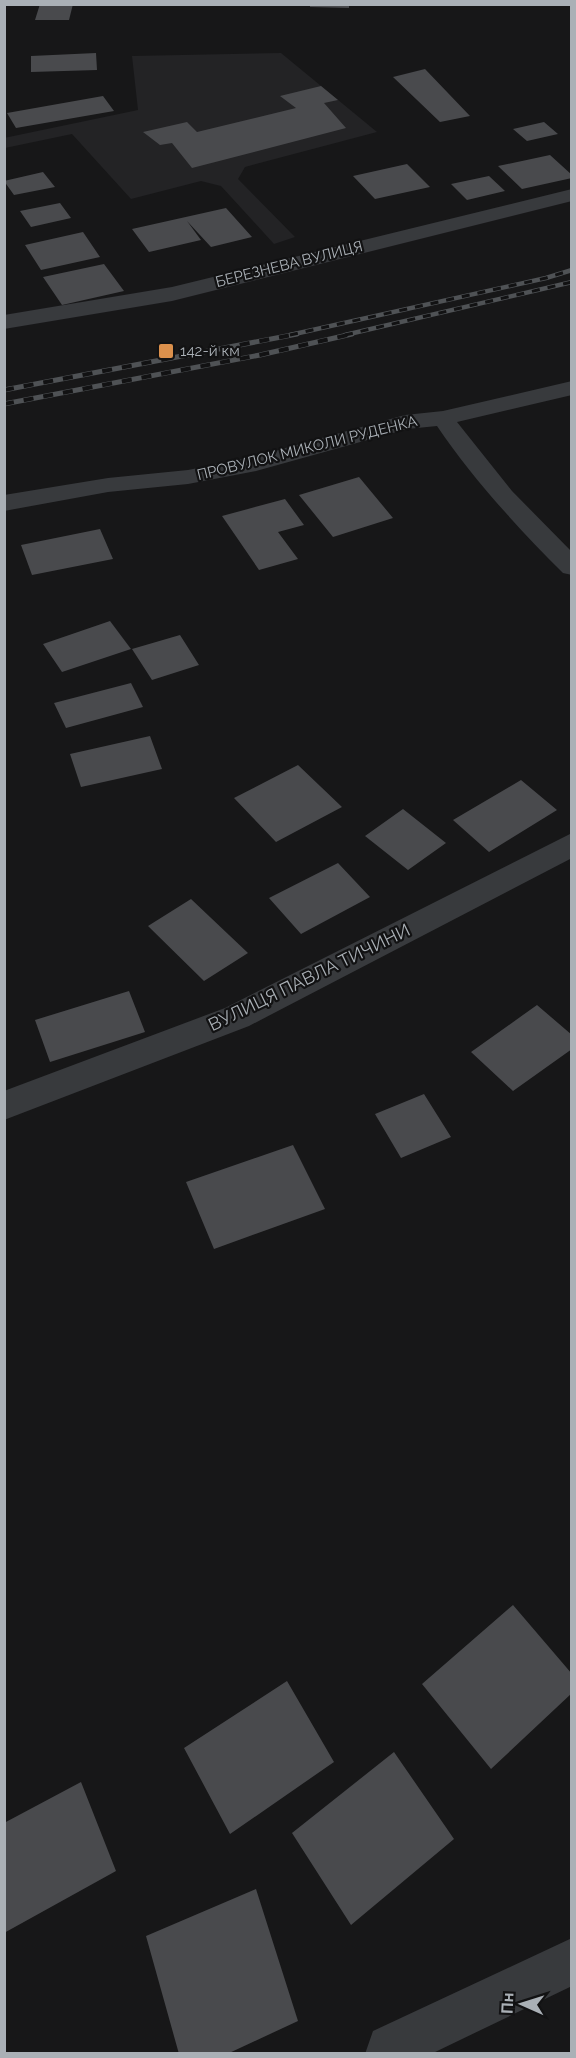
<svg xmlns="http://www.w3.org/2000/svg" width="576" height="2058" viewBox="0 0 576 2058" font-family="Raleway,sans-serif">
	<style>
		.built { fill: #232325 }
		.building { fill: #494a4d }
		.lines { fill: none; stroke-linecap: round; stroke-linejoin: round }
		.minor { fill: #383a3d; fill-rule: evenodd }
		.rail-far1-casing { stroke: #4f5255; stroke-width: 4.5 }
		.rail-casing { stroke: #4f5255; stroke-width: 5 }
		.rail-far1 { stroke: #121213; stroke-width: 3; stroke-dasharray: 8; stroke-linecap: butt }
		.rail { stroke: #121213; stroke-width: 4; stroke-dasharray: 10; stroke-linecap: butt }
		.poi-dot { fill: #db904c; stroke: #121213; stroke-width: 2 }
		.labels { text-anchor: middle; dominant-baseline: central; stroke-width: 4.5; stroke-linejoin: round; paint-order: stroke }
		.far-street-label { font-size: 15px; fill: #aab0b6; stroke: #121213 }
		.far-poi-label { font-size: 15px; fill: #aab0b6; stroke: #121213; text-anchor: start }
		.street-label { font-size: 18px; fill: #aab0b6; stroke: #121213 }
	</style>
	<rect width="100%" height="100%" fill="#171718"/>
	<path class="built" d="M281,53L377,132L245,167L238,179L295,237L274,244L221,186L201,181L131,199L72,134L5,148L4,138L138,110L132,56Z"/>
	<path class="building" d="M40,4H73L69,20H35Z
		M310,4H349V8L310,7Z
		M96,53L97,70L31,72V56Z
		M425,69L470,116L440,122L393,77Z
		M321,86L338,100L324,103L346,128L192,168L172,143L160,145L143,132L187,122L197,132L296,108L280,96Z
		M103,96L114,111L16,128L7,113Z
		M544,122L558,134L527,141L513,129Z
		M550,155L572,175V178L522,189L498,166Z
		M407,164L430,187L375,199L353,176Z
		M43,172L55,187L14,195L4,181Z
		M489,176L505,191L467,200L451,184Z
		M60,203L71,218L31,227L20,211Z
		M226,208L252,237L211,247L187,221L201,240L149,252L132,229Z
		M83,232L100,257L41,270L25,245Z
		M104,264L124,291L62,305L43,277Z
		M359,477L393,518L333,537L299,495Z
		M285,499L304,525L278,532L298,559L259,570L222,516Z
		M100,529L113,559L32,575L21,545Z
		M110,621L131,649L62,672L43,644Z
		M180,635L199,665L152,680L132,649Z
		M131,683L143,707L66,728L54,703Z
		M150,736L162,769L81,787L70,754Z
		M298,765L342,807L276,842L234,798Z
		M521,780L557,810L489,852L453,820Z
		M403,809L446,843L408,870L365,836Z
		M338,863L370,897L301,934L269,898Z
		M191,899L248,953L204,981L148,926Z
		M129,991L145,1032L50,1062L35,1020Z
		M537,1005L572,1035V1049L513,1091L471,1052Z
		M424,1094L451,1137L401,1158L375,1114Z
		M293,1145L325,1209L214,1249L186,1182Z
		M513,1605L572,1674V1693L491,1769L422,1684Z
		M287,1681L334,1762L230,1834L184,1748Z
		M394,1752L454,1839L351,1925L292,1833Z
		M81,1782L116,1871L4,1933V1823Z
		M256,1889L298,2021L227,2054H179L146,1936Z"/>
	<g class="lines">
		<path class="minor" d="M572,189V201L172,301L4,329V315L172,287Z
			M572,381V395L457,422L512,491L572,552V575L563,573C517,527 473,479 437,426L407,429L256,471L188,484L108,492L4,511V495L108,478L188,470L253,457L405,415L443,411Z
			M572,833V858L249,1026L4,1120V1091L225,1008Z
			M572,1938V1986L431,2054H365L373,2031Z"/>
		<g class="rail-far1-casing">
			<path id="rail-far1" d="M290,335L546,278L572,270
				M345,335L572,282"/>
		</g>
		<g class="rail-casing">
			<path id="rail" d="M4,390L297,334
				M4,404L260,355L352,334"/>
		</g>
		<use href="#rail-far1" class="rail-far1"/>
		<use href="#rail" class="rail"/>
	</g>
	<rect class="poi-dot" x="158" y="343" width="16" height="16" rx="3"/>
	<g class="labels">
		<g class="far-street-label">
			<text transform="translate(289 264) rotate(-14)">БЕРЕЗНЕВА ВУЛИЦЯ</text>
			<text transform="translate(307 448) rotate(-14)">ПРОВУЛОК МИКОЛИ РУДЕНКА</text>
		</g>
		<g class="far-poi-label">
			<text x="180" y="351">142-й км</text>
		</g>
		<g class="street-label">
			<text transform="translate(309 977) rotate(-26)">ВУЛИЦЯ ПАВЛА ТИЧИНИ</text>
		</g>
	</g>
	<rect width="576" height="2058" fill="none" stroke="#aab0b6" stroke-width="12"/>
	<g transform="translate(522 2004) rotate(273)" stroke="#121213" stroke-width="4.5" paint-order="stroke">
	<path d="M0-4.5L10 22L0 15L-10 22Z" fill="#aab0b6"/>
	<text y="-9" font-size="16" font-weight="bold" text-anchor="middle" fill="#aab0b6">Пн</text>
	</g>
</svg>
